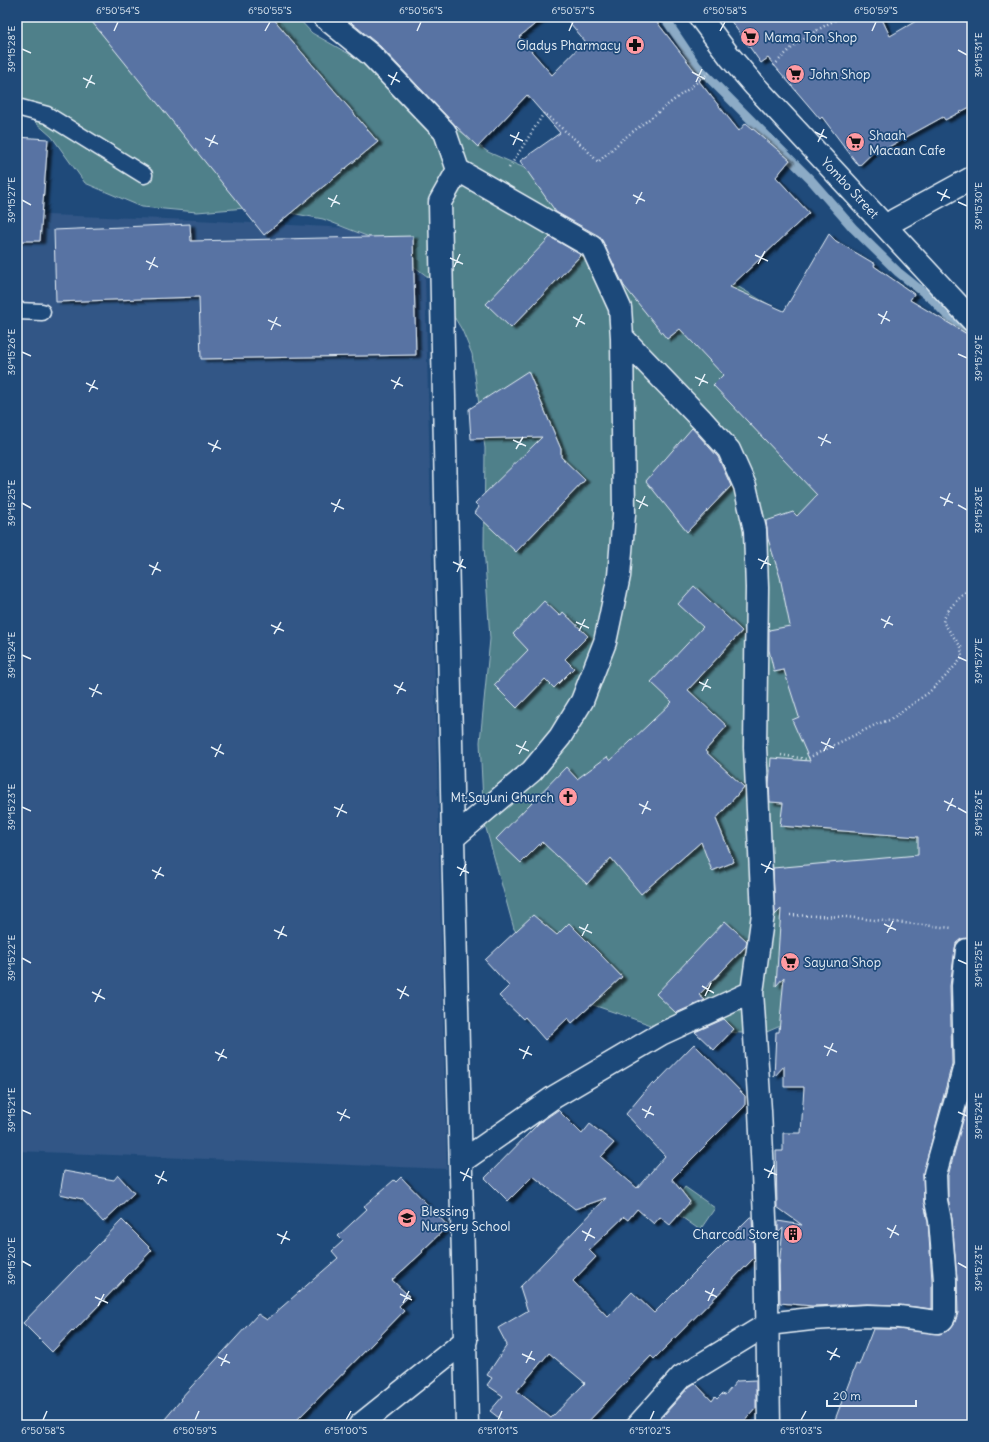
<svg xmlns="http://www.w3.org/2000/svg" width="989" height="1442" viewBox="0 0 989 1442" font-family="Delius,sans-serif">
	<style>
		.built { fill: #305686 }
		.green { fill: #4f808a; stroke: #9cb8c1 }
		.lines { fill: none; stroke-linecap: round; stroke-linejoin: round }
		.stream { stroke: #8cabc6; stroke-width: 9 }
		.building { fill: #5973a3; stroke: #e8f1f8; fill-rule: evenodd; filter: url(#shadow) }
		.lane-casing { stroke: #e8f1f8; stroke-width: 19 }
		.street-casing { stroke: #e8f1f8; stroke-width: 25 }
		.path { stroke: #e8f1f8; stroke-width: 2.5; stroke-dasharray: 1 3; stroke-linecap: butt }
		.lane { stroke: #1f4a7a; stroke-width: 16 }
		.street { stroke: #1f4a7a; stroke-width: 22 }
		.ticks { fill: none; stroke: #e8f1f8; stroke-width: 1.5 }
		.labels { text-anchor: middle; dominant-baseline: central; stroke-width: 3.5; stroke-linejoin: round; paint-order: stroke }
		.poi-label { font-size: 13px; fill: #e8f1f8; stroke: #1f4a7a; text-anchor: start }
		.street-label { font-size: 13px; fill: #e8f1f8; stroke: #1f4a7a }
		.neatline { fill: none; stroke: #e8f1f8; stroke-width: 1.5 }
		.ticks-label { font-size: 10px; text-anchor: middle; fill: #e8f1f8 }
	</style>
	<defs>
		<filter id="shadow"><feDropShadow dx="4.5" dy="2.5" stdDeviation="1" flood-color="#0009"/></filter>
	</defs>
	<rect width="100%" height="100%" fill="#1f4a7a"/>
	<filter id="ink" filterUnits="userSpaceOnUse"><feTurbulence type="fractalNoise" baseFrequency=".025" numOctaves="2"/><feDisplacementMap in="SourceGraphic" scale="8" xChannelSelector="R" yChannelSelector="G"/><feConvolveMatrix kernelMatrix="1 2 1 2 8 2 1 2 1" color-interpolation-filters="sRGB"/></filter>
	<g filter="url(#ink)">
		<path class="built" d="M17,214L197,220L424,232L447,1169L17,1151Z"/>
		<path class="green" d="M17,17H297L312,33L390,77L441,117L488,152L561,184L792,318L972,632L951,823L822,1008L762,1034L663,1029L564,995L514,929L484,821L480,742L490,639L484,546L485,448L472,354L462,330L432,280L382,242L323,219L258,207L197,212L142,207L85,183L52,137L17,106Z
			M685,1187L715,1208L700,1230L670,1209Z"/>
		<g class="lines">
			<path class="stream" d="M664,17L697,66L811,180L853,228L898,272L933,300L972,343"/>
		</g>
		<path class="building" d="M88,17H272L378,142L264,235Z
			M346,17H544L519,37L552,75L585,41L565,17H653L701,79L699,81L739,131L746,123L790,160L776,177L809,213L730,287L784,311L829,234L836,241L875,264L874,266L914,294L910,300L972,337V938L961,939L956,943L955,949L950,986L952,1064L923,1174L924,1202L928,1222L932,1281V1309L899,1305L866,1304L812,1306L780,1303L779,1266L783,1228L778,1233V1221L802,1225L777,1207L776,1151H783V1133H801L804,1087H784V1066L774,1077L776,1032H779L784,977L776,986L781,909L775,915L773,868L918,855V837L780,826L783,803L770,802L769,784L771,758L810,761L792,720L799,717L784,670L774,672L769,650V630L790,626L780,577L768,539L766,521L793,512L797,516L817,495L713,385L723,375L680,329L667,339L624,286L603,242L599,236L556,212L520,161L560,133L527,95L478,147L455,125L380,46L353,24Z
			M728,17H881L890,36L923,17H972V106L945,120L943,117L885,149L881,145L859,166L822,117L820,119L768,58L761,63Z
			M17,137L48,139L40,241H17Z
			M190,224L191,241L413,236L416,355L201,359L199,297L56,302L54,230Z
			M550,237L581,255L511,328L486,304Z
			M528,371L561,449V457L585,480L516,552L475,513L479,507L475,503L542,437L471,439L469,409Z
			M692,428L718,457L731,486L687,532L646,481Z
			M694,586L742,631L688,690L727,726L705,751L744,787L716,819L734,862L712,871L701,842L641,894L611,858L587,884L542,842L521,863L496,839L566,767L577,779L607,757L610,761L672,702L651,682L703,627L678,604Z
			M544,601L560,616L563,612L588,636L565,659L574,668L554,688L545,679L517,708L494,685L528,650L513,634Z
			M533,915L557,935L569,923L603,957L622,977L572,1023L568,1018L545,1040L525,1017L523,1019L499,996L509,986L485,960Z
			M725,921L747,941L746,946L699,995L705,1000L676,1013L656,994Z
			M724,1019L734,1029L714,1050L695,1032Z
			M694,1044L745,1096V1106L672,1179L690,1202L670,1225L660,1217L654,1224L637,1209L628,1220L624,1217L589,1250L596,1257L573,1281L608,1317L632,1292L654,1313L750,1217H752L754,1258L654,1359L651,1356L585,1425H508L490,1411L503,1396L487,1385L492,1378L487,1375L507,1345L498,1328L527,1311L528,1312L520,1287L606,1198L575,1209L533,1176L508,1201L485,1178L539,1123L558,1110L582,1134L590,1124L614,1143L601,1157L637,1188L665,1156L626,1114L652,1083L654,1085ZM549,1353L585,1383L551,1418L517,1391Z
			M968,1102L972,1104V1425H833L856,1364L859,1365L873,1329H898L940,1334L949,1330L955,1322L958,1313L957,1279L952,1219L948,1199V1176Z
			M64,1171L114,1180L118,1175L134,1193L103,1222L82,1199L60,1194Z
			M401,1177L448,1226L422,1251L423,1252L392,1280L409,1296L399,1306L404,1311L376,1340L292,1425H160L181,1400L180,1399L258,1314L267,1320L338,1258L332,1251L343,1241L338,1236L367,1209L364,1206L394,1180L396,1182Z
			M122,1220L152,1250L73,1332L72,1331L52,1352L23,1323Z
			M756,1380V1408L742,1424L744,1425H655L689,1387L695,1383L712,1401L715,1397L717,1399L722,1394L725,1395L737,1381Z"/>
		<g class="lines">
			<g class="lane-casing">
				<path id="lane" d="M17,107L47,115L144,175
					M17,311L42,312"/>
			</g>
			<g class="street-casing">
				<path id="street" d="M324,17L371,55L445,132L458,170L592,247L620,308L622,337L624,514L619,576L605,642L582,701L560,737L532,771L453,838
					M700,17L730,57L755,86L972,320
					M458,170L440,202L453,838L467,1425
					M886,227L895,220L972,178
					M622,337L702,420L729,450L745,486L755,530L757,588L755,747L763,914L752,992L760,1111L766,1239L769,1425
					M461,1162L554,1097L661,1034L752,992
					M360,1425L466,1340
					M638,1425L681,1377L768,1324L811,1319L867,1316L899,1317L937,1322C942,1321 944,1318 945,1313V1280L940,1220L936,1201L935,1174L957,1096L965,1065L963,986L967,950H972"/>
			</g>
			<path class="path" d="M774,66C792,44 816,30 841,17
				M509,168L544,113L585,148L598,162L622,140L709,73
				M781,755L806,759L877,724L890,720L928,693L945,677L962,658L961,647L943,622C948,606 960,598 972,587
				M790,915L846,917L952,928"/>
			<use href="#lane" class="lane"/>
			<use href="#street" class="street"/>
		</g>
	</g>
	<path class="ticks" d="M114,31L118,22M265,31L270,22M417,31L421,22M569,31L573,22M720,31L725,22M872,31L876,22M22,49L31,53M958,50L967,55M692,72L705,79M388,75L400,82M83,78L95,84M696,82L702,69M391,85L397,72M86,88L92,75M815,132L827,138M510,135L523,141M205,138L218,144M818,142L824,129M513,145L519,132M209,147L215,135M937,192L950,198M633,195L645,201M328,198L340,204M22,200L31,205M941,201L947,189M958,202L967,206M636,204L642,192M331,207L337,195M755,255L768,261M450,258L463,264M146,261L158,267M758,264L765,251M454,267L460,254M149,270L155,257M878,314L890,321M573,317L585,324M268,320L281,326M881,324L887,311M576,327L582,314M271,330L277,317M22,352L31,356M958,354L967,358M695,377L708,383M391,380L403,386M86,383L98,389M699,386L705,374M394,389L400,377M89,392L95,380M818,437L831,443M513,440L526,446M208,443L221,449M821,446L827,434M516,449L523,437M212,452L218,440M940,497L953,503M636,500L648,506M22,503L31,508M331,503L344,509M958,505L967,510M944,506L950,493M639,509L645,496M334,512L340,499M758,559L771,565M453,562L466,568M149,565L161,571M761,569L768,556M457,572L463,559M152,575L158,562M881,619L893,625M576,622L589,628M271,625L284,631M884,628L890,616M579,631L585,619M274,634L281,622M22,655L31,659M958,657L967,661M699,682L711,688M394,685L406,691M89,688L102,694M702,691L708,679M397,694L403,682M92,697L98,684M821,742L834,748M516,745L529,751M211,747L224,754M824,751L830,738M519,754L526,741M215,757L221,744M944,801L956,807M639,804L651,810M22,807L31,811M334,807L347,813M958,808L967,813M947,811L953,798M642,814L648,801M337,817L343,804M761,864L774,870M457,867L469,873M152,870L164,876M765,873L771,861M460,876L466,864M155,879L161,867M884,924L896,930M579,927L592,933M274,930L287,936M887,933L893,921M582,936L588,924M278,939L284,926M22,958L31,963M958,960L967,964M702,986L714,993M397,989L409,996M92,992L105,999M705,996L711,983M400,999L406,986M95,1002L101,989M824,1046L837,1052M519,1049L532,1055M215,1052L227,1058M827,1056L833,1043M523,1059L529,1046M218,1061L224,1049M642,1109L654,1115M22,1110L31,1114M337,1112L350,1118M958,1112L967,1116M645,1118L651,1106M340,1121L346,1109M764,1169L777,1175M460,1172L472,1178M155,1175L167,1181M768,1178L774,1165M463,1181L469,1168M158,1184L164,1171M887,1228L899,1235M582,1231L595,1238M277,1234L290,1240M890,1238L896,1225M585,1241L591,1228M281,1244L287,1231M22,1261L31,1266M958,1263L967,1268M705,1291L717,1297M400,1294L412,1300M95,1297L108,1303M708,1301L714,1288M403,1303L409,1291M98,1306L104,1294M827,1351L840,1357M522,1354L535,1360M218,1357L230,1363M830,1360L837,1348M526,1363L532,1351M221,1366L227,1354M43,1420L47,1411M195,1420L199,1411M346,1420L351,1411M498,1420L502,1411M650,1420L654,1411M801,1420L806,1411"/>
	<defs>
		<g id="supermarket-disc" transform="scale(1)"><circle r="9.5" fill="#ff9aa2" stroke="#1f4a7a"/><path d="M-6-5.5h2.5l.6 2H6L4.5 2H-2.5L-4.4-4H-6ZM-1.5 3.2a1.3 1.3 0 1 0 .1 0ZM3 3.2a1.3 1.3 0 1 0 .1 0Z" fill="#111"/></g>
		<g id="pharmacy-disc" transform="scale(1)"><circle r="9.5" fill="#ff9aa2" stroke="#1f4a7a"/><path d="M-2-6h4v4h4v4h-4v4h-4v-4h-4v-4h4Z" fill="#111"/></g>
		<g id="church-disc" transform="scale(1)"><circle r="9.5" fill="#ff9aa2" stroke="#1f4a7a"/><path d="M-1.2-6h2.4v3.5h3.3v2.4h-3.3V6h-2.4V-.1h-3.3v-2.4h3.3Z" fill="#111"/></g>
		<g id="school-disc" transform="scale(1)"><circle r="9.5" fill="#ff9aa2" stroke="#1f4a7a"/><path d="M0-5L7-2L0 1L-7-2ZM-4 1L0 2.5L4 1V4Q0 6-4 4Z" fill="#111"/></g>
		<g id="building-disc" transform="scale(1)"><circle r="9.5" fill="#ff9aa2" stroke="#1f4a7a"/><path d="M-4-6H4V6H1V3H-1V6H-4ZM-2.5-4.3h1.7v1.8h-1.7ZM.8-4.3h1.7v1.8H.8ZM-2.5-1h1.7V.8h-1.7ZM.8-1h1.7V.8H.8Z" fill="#111"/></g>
	</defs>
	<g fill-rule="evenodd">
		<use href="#supermarket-disc" x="750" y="37"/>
		<use href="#pharmacy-disc" x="635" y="45"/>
		<use href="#supermarket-disc" x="795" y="74"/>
		<use href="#supermarket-disc" x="855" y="142"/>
		<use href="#church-disc" x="568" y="797"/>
		<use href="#supermarket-disc" x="790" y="962"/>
		<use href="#school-disc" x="407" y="1218"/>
		<use href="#building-disc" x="793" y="1234"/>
	</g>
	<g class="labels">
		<g class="poi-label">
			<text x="764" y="37">Mama Ton Shop</text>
			<text x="621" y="45" text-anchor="end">Gladys Pharmacy</text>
			<text x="809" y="74">John Shop</text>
			<text x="869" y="135">Shaah<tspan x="869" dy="15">Macaan Cafe</tspan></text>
			<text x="554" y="797" text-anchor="end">Mt.Sayuni Church</text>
			<text x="804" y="962">Sayuna Shop</text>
			<text x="421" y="1211">Blessing<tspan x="421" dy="15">Nursery School</tspan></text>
			<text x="779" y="1234" text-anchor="end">Charcoal Store</text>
		</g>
		<g class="street-label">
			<text transform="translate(850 188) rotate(47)">Yombo Street</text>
		</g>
	</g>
	<rect width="989" height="1442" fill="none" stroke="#1f4a7a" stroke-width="44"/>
	<path d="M827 1400v6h89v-6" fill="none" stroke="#e8f1f8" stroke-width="2"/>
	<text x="833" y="1400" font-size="12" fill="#e8f1f8" stroke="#1f4a7a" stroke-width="3" paint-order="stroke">20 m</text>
	<rect x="22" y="22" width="945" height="1398" class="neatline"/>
	<g class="ticks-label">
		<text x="118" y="14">6°50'54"S</text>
		<text x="270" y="14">6°50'55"S</text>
		<text x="421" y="14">6°50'56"S</text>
		<text x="573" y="14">6°50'57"S</text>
		<text x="725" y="14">6°50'58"S</text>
		<text x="876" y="14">6°50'59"S</text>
		<text transform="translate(11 49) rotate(-90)" y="4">39°15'28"E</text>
		<text transform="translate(978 55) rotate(-90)" y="4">39°15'31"E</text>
		<text transform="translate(11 200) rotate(-90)" y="4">39°15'27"E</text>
		<text transform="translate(978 206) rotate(-90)" y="4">39°15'30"E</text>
		<text transform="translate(11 352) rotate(-90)" y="4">39°15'26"E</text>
		<text transform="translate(978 358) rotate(-90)" y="4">39°15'29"E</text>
		<text transform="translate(11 503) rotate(-90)" y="4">39°15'25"E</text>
		<text transform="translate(978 510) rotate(-90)" y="4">39°15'28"E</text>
		<text transform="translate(11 655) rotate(-90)" y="4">39°15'24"E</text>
		<text transform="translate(978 661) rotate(-90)" y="4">39°15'27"E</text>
		<text transform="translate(11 807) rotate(-90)" y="4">39°15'23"E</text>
		<text transform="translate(978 813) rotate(-90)" y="4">39°15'26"E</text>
		<text transform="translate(11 958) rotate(-90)" y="4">39°15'22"E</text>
		<text transform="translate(978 964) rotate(-90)" y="4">39°15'25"E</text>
		<text transform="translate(11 1110) rotate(-90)" y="4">39°15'21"E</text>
		<text transform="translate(978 1116) rotate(-90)" y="4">39°15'24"E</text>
		<text transform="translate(11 1261) rotate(-90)" y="4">39°15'20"E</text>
		<text transform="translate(978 1268) rotate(-90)" y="4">39°15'23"E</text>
		<text x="43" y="1434">6°50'58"S</text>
		<text x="195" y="1434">6°50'59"S</text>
		<text x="346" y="1434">6°51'00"S</text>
		<text x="498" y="1434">6°51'01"S</text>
		<text x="650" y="1434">6°51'02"S</text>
		<text x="801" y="1434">6°51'03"S</text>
	</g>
</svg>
